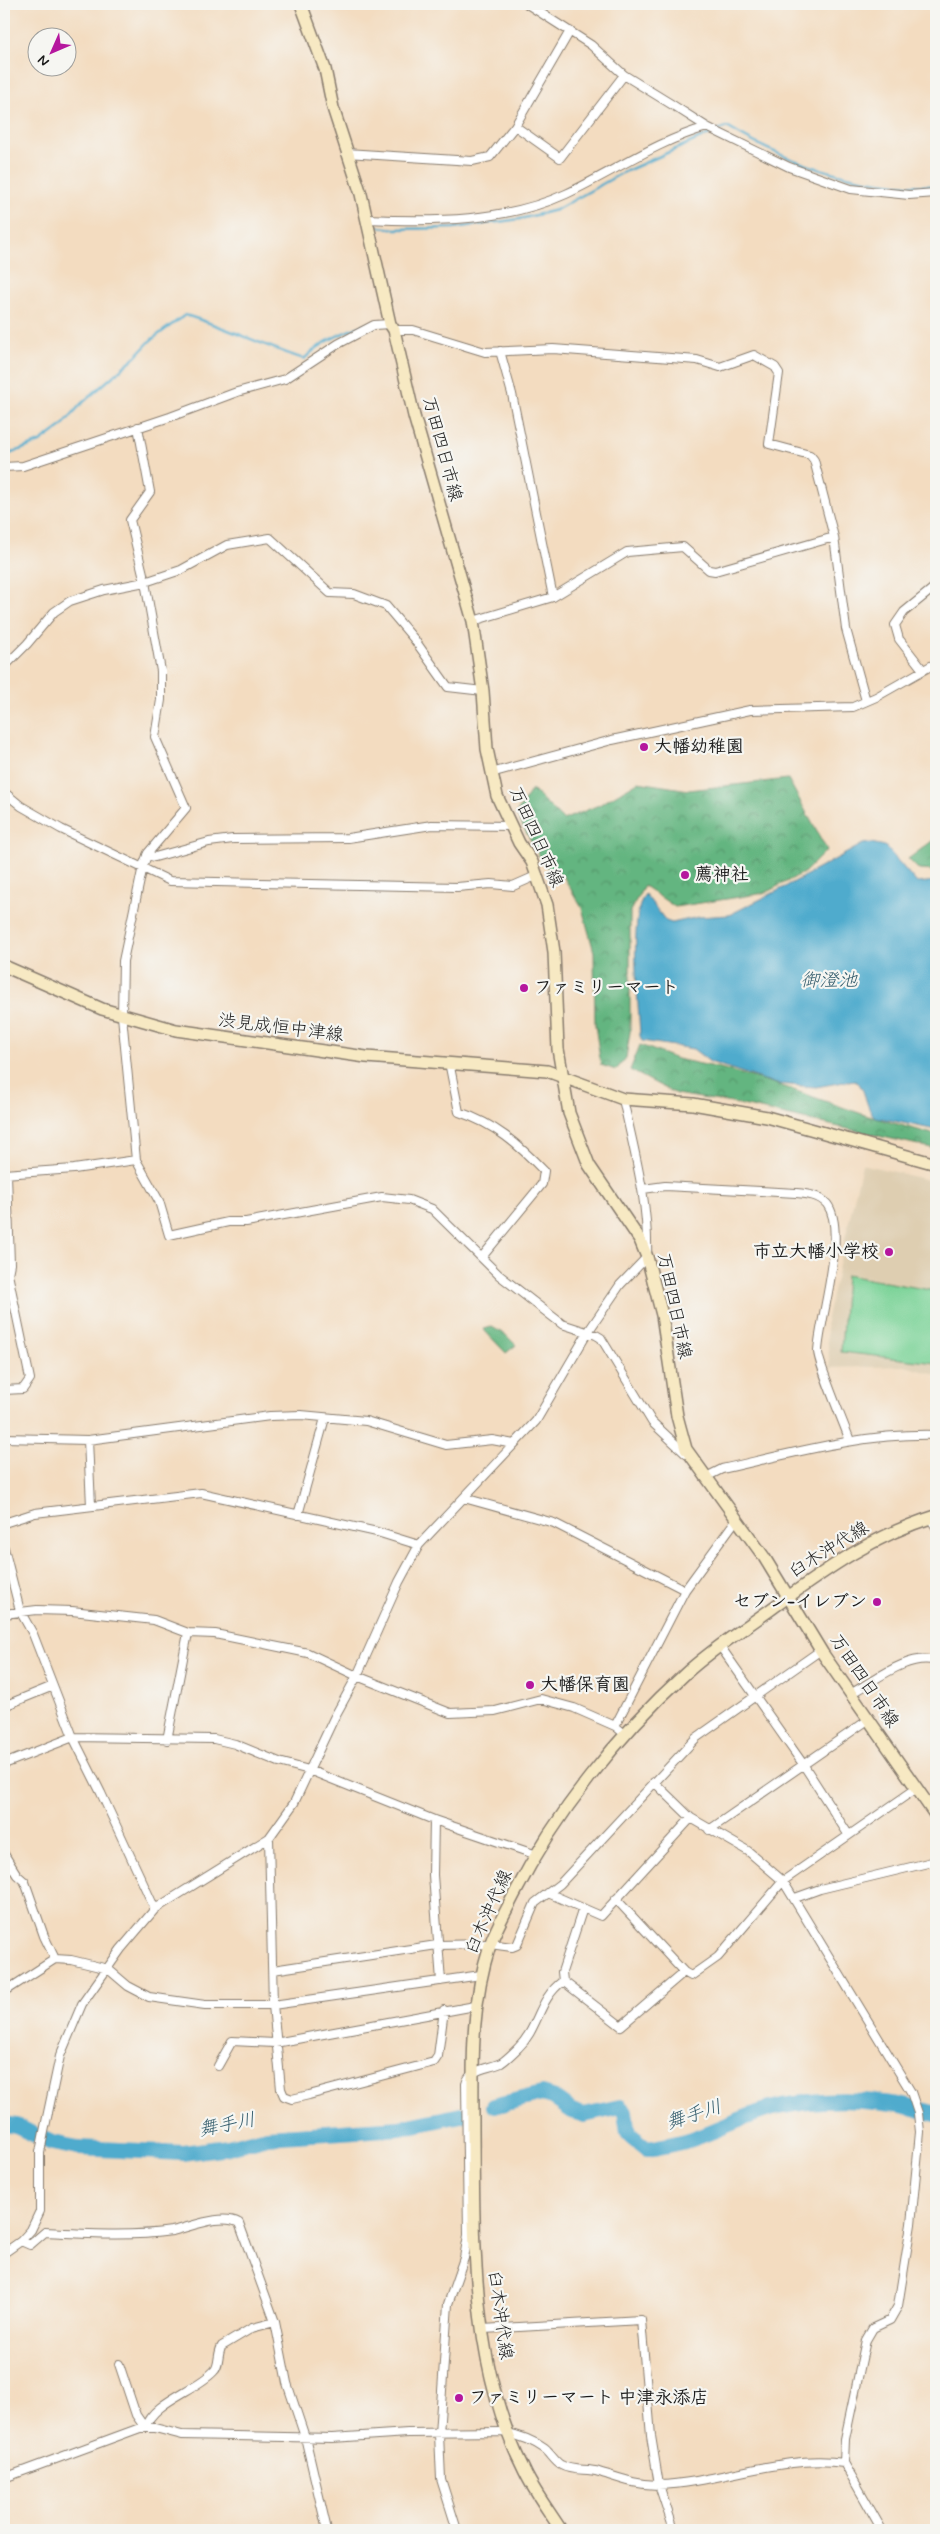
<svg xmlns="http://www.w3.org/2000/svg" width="940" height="2534" viewBox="0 0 940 2534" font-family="Mynerve,'Klee One',sans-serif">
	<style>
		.built { fill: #deceb1 }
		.forest { fill: url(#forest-crowns); stroke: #40684e }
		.garden { fill: #7bd398; stroke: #4c785a }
		.water { fill: #4fabcd; stroke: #366474 }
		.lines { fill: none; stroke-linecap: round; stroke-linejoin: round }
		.stream { stroke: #4fabcd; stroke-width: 2.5 }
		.river { stroke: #4fabcd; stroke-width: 16 }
		.street-casing { stroke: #887c6e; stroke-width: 10 }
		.secondary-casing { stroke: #887c6e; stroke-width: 14 }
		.street { stroke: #fff; stroke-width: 8 }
		.secondary { stroke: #f7e9c3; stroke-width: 11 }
		.poi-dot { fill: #b5179e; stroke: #f6f6f2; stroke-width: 2 }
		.labels { text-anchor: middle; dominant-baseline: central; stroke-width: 4.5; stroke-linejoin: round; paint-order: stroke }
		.street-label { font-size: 18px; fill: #1c1c1c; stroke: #f6f6f2 }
		.poi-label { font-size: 18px; font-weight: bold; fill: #1c1c1c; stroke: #f6f6f2; text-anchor: start }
		.water-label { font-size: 19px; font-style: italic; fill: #335c6c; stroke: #f6f6f2 }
	</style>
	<defs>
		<pattern id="forest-crowns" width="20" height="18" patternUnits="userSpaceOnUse" patternTransform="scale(1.25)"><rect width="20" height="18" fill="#64b580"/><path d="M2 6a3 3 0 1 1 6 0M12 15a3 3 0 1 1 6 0" fill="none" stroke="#529268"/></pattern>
	</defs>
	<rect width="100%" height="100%" fill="#f6f6f2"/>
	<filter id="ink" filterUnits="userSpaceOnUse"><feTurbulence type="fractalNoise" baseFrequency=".02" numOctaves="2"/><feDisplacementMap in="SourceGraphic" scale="10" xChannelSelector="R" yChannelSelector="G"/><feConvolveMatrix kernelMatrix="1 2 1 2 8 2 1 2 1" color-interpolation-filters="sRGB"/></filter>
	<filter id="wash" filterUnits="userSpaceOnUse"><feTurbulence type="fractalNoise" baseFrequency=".0096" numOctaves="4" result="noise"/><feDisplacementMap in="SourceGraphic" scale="20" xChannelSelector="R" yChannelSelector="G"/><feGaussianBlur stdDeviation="1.12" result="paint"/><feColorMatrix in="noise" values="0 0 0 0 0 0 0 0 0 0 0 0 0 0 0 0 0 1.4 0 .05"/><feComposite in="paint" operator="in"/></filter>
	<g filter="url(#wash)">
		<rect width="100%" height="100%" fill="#f3dcc0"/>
		<path class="built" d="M862,1164L936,1182V1375L905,1366L830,1368L826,1322Z"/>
		<path class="forest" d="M788,779L827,850L805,872L765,893L675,907L644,886L630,911V1032L626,1058L616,1070L601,1065L595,1025L594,952L582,908L563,876L545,866L516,814L532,789L563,820L599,805L638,782L689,790Z
			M936,838V871L919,870L908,859Z
			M640,1045L677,1059L720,1068L779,1085L865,1115L936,1135V1149L738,1104L676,1094L630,1070Z
			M492,1327L506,1335L516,1345L506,1353L483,1329Z"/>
		<path class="garden" d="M846,1275L936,1291V1363L841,1352Z"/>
		<path class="water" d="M871,843L885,846L917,883L936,881V1130L875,1117C864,1107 867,1088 855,1080L816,1087L777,1084L710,1062L693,1049L642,1041L640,1036C639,1005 628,917 645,894L666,921L672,923L699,917L729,915L783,888L863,844Z"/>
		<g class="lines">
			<path class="stream" d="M719,130L727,127C790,166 863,186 936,186
				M373,226L394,229L454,228L520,219L556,210L622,173L712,133
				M4,456L40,442L62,426L81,404L136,356L151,340L185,315C226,327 264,346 304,359C321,342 346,330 369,324"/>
			<path class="river" d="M494,2106L542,2094L552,2097L572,2111L584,2115L620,2107L625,2112L628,2134L647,2149C662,2146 678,2144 692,2139C719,2130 746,2115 774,2108C826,2096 885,2098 936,2114
				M4,2124L16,2126L52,2143L78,2148L183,2153L228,2147L267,2137L400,2128L461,2115"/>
		</g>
	</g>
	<g filter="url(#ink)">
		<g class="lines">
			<g class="street-casing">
				<path id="street" d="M527,4L591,45L624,75L671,104L707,127L789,167L851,189L909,195L936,193
					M515,126L560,158L624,75
					M346,153L472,161L490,157L515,126L570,31
					M367,219C434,222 505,222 566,194C613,172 657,141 707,127
					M394,330H413L485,352L553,349L697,360L720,367L754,355L775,367L779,373L769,444L810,455L814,460L834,537L846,629L866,701
					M500,351L512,394L553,597
					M138,427L150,492L130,520L145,582L161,671V700L155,737L186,808L148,853L143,866L123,961L122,1016L136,1160L159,1201L169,1235L228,1222H246L382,1197L409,1200L432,1209L499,1275L562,1324L596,1335L601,1338L652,1422L686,1454
					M4,467L23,466L170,417L237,392L285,379L338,344L374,325L390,324
					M473,621L553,597L627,552L683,547L709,570L715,571L834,537
					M4,667L27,644L54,612L70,601L104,590L145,582L181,570L227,545L270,538L330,593L354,594L386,606L414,639L448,687L483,691
					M923,670L899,639L895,625L904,612L936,586
					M491,773L612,740L750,710L853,707L876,697L936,663
					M4,792L21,806L61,829L170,881L457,887L491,884L513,886L538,875
					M147,855L155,857L209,842L233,839L348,838L432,825L510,826
					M449,1062L459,1112C495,1124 518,1144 544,1171L542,1184L482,1257
					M4,1174L74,1169L136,1160
					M643,1189L665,1186L796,1193C807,1194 819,1195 827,1204C848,1232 820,1316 818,1351C817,1361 845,1426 850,1441
					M4,1390L23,1389L30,1379L8,1274L10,1264L7,1174
					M4,1438L88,1440L270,1416L301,1415L366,1421L446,1445L492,1440L514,1444
					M88,1440L91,1506
					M706,1477L722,1469C793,1453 863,1433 936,1435
					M464,1498L554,1523L685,1590
					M298,1515L325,1418
					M930,1518L936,1527
					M4,1523L35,1513L201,1493L377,1532L419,1545
					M4,1548L20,1611L33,1634L73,1737L101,1793L155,1909
					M4,1614L37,1610L72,1611L154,1620L188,1633L215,1634L308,1653L357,1676L450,1713L495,1711L541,1699L574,1708L615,1726L626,1735
					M720,1646L803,1764L848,1834
					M850,1694C875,1681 907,1653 936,1661
					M4,1706L53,1686
					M615,1726L685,1590L736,1520
					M167,1740L188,1633
					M4,1764L73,1737L214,1739L235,1744L279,1762L309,1770L434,1820L537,1855
					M654,1782L691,1818L748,1851L783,1881L911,2092L918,2113L920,2132L911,2224L898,2306L890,2320L873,2328L866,2340L845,2439L844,2463L882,2530
					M434,1820L433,1875L441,1981
					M709,1830L868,1720
					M269,1838L273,2005L281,2089L284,2096L292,2099L309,2095L434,2062L438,2056L444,2010
					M4,1854L17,1875L25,1882L44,1936L55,1959L71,1960L108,1969L128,1986L149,1997L205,2005H273L481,1975
					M548,1893L601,1916L691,1818
					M795,1898L820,1889L936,1861
					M616,1899L684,1972L691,1976L718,1957L783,1881L917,1788
					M583,1908L562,1972L563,1981L621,2026L684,1972
					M273,1970L437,1945L490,1944L512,1947L517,1945L535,1903L560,1884L696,1738L821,1650
					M4,1992L55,1959
					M218,2066L232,2041L275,2043L475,2006
					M21,2241L30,2245L45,2232C86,2234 131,2237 172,2231C191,2227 222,2213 239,2223L275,2322L287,2383L305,2437L327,2530
					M4,2253L21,2241L31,2230L40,2211V2152L46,2122L60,2056L82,2004L121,1949L155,1909L269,1838L294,1803L334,1718L357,1676L399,1582L419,1545L536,1421L588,1332L620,1285L647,1257C649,1203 634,1151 623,1099
					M483,2329L641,2320L651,2436L659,2485L674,2530
					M119,2364L136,2415L145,2428C152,2402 197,2390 214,2371C220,2366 217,2353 222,2346L252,2328L275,2322
					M4,2478L140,2428H155L182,2435L332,2438L408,2433L503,2432C518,2435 533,2440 545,2449C551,2454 555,2462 561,2465C573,2472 587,2468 599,2472C619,2478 636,2485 658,2485C720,2483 782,2454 844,2463
					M457,2530L441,2479L439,2434L448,2304L464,2258L468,2235L466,2084C470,2068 488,2069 501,2063C507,2059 513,2053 518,2048C539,2028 538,1999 563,1981"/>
			</g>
			<g class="secondary-casing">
				<path id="secondary" d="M301,4L325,69L333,108L361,194L390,324L394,330L414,416L473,621L483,691L487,749L497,796L519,843L532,862L547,905L554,952L558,1049L569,1113L589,1165L640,1240L647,1257L662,1315L677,1416L686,1449L764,1557L823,1654L936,1816
					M4,966L102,1009L176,1030L366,1057L547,1071L623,1099L693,1104L767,1117L936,1164
					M561,2530C549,2511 535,2493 525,2472C471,2367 474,2245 473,2130C473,2067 470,2006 490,1945C496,1928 506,1911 514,1895C556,1813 617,1736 685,1674C712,1649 744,1629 774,1607C828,1568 872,1536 936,1516"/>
			</g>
			<use href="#street" class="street"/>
			<use href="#secondary" class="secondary"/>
		</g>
	</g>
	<g class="poi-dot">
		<circle cx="644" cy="747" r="5"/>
		<circle cx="685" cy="875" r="5"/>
		<circle cx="524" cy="988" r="5"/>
		<circle cx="889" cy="1252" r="5"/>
		<circle cx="877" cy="1602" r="5"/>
		<circle cx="530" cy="1685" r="5"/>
		<circle cx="459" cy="2398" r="5"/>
	</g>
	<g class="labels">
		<g class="street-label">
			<text transform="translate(442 449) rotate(75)">万田四日市線</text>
			<text transform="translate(536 837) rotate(66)">万田四日市線</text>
			<text transform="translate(281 1028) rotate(7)">渋見成恒中津線</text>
			<text transform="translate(674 1306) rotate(78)">万田四日市線</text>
			<text transform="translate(829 1550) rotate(-32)">臼木沖代線</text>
			<text transform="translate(864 1681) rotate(56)">万田四日市線</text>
			<text transform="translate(489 1912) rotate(-66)">臼木沖代線</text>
			<text transform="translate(500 2315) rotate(82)">臼木沖代線</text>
		</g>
		<g class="poi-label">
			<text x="654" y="747">大幡幼稚園</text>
			<text x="695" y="875">薦神社</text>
			<text x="534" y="988">ファミリーマート</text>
			<text x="879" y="1252" text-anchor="end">市立大幡小学校</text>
			<text x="867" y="1602" text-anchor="end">セブン-イレブン</text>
			<text x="540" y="1685">大幡保育園</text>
			<text x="469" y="2398">ファミリーマート 中津永添店</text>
		</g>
		<g class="water-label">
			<text x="829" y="980">御澄池</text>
			<text transform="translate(694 2115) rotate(-18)">舞手川</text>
			<text transform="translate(227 2125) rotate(-11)">舞手川</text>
		</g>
	</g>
	<rect width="940" height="2534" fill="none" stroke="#f6f6f2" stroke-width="20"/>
	<g transform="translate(52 52) rotate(225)"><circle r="24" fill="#f6f6f2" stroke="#9f9f9c"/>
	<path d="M0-4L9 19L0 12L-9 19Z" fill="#b5179e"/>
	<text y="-8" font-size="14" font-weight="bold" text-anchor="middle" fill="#1c1c1c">N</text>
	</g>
</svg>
